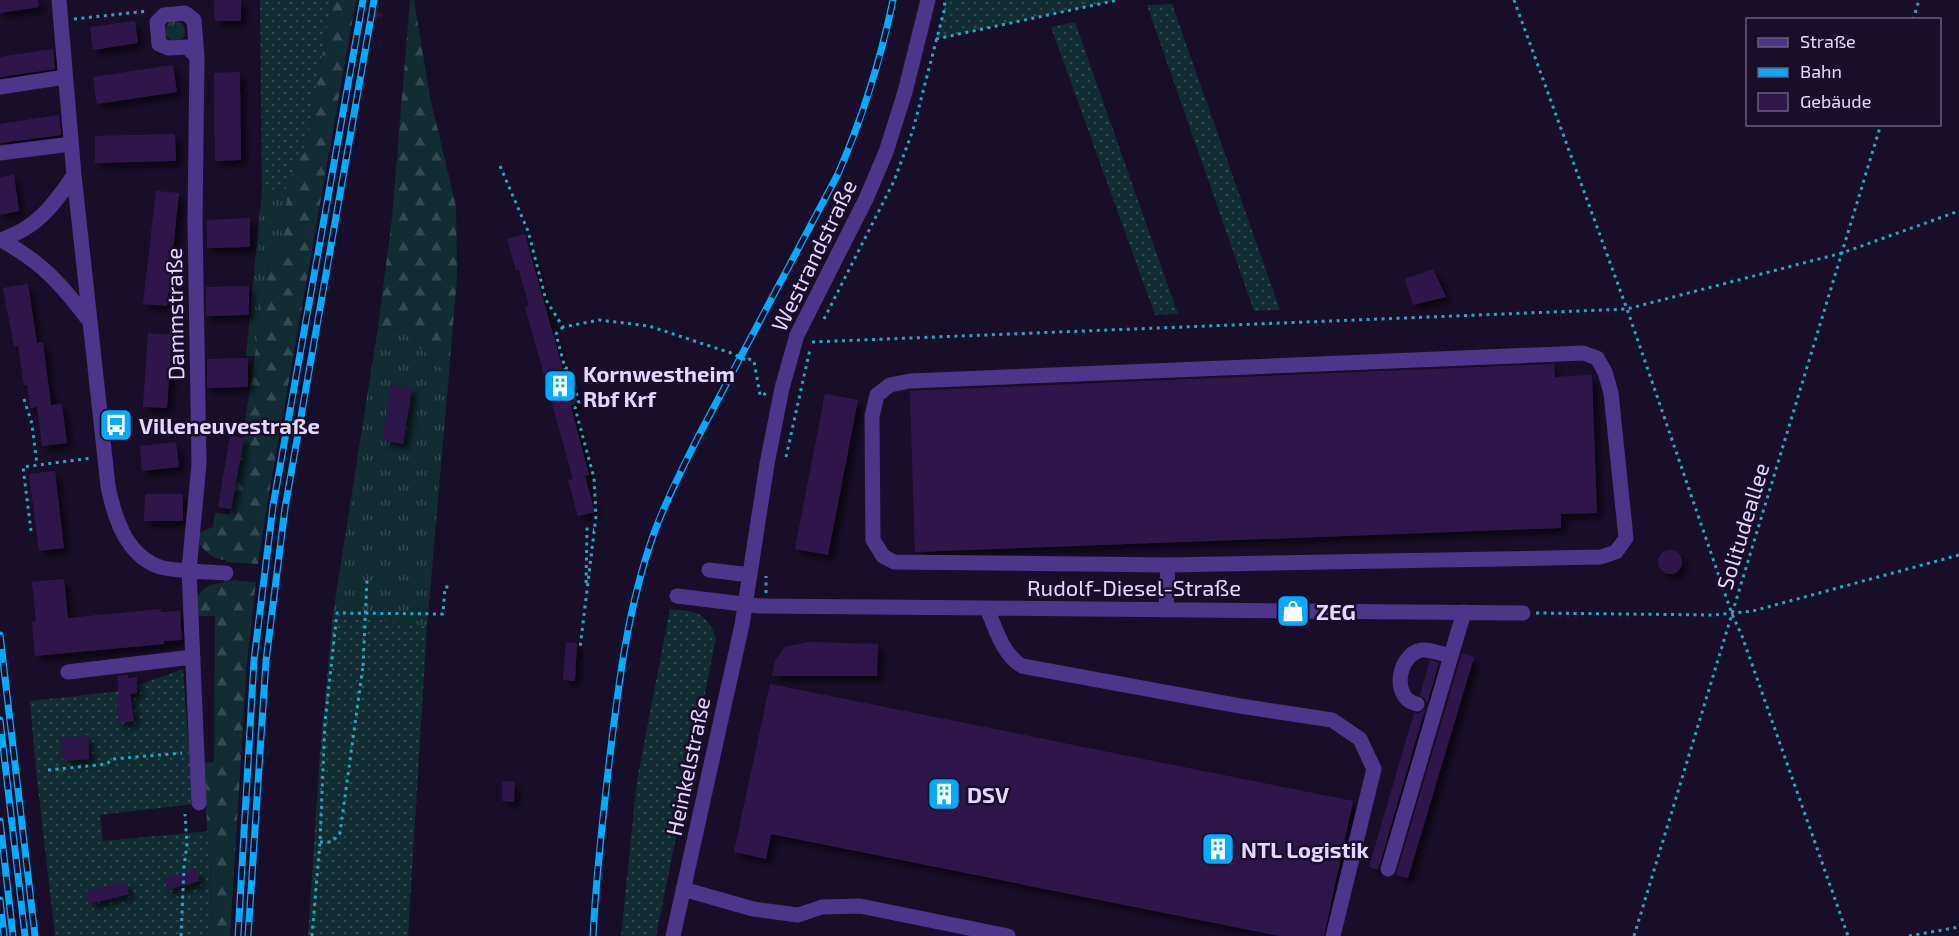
<svg xmlns="http://www.w3.org/2000/svg" width="1959" height="936" viewBox="0 0 1959 936" font-family="'Exo 2',sans-serif">
	<style>
		.grass { fill: url(#grass-tufts) }
		.forest { fill: url(#forest-firs) }
		.garden { fill: url(#garden-dots) }
		.building { fill: #2f194b; filter: url(#shadow) }
		.lines { fill: none; stroke-linecap: round; stroke-linejoin: round }
		.path { stroke: #28a7c1; stroke-width: 3; stroke-dasharray: 3 4.5; stroke-linecap: butt }
		.minor { stroke: #4d368a; stroke-width: 15 }
		.rail-casing { stroke: #02abff; stroke-width: 7 }
		.rail { stroke: #190e29; stroke-width: 4.5; stroke-dasharray: 14; stroke-linecap: butt }
		.path-bridge { stroke: #28a7c1; stroke-width: 3; stroke-dasharray: 3 4.5; stroke-linecap: butt }
		.labels { text-anchor: middle; dominant-baseline: central; stroke-width: 5; stroke-linejoin: round; paint-order: stroke }
		.street-label { font-size: 22px; fill: #e4d6ff; stroke: #190e29 }
		.poi-label { font-size: 22px; font-weight: bold; fill: #e4d6ff; stroke: #190e29; text-anchor: start }
	</style>
	<defs>
		<pattern id="grass-tufts" width="24" height="20" patternUnits="userSpaceOnUse" patternTransform="scale(1.5)"><rect width="24" height="20" fill="#112c33"/><path d="M3 7l-1-3M5 7V3M7 7l1-3M15 17l-1-3M17 17v-4M19 17l1-3" fill="none" stroke="#344a52"/></pattern>
		<pattern id="forest-firs" width="22" height="20" patternUnits="userSpaceOnUse" patternTransform="scale(1.5)"><rect width="22" height="20" fill="#112c33"/><path d="M5 1l3.5 6h-7zM16 11l3.5 6h-7z" fill="#344a52"/></pattern>
		<pattern id="garden-dots" width="8" height="8" patternUnits="userSpaceOnUse" patternTransform="scale(1.5)"><rect width="8" height="8" fill="#112c33"/><path d="M2 2h.1M6 6h.1" fill="none" stroke="#344a52" stroke-width="1.8" stroke-linecap="round"/></pattern>
		<filter id="shadow"><feDropShadow dx="5.5" dy="5.5" stdDeviation="3" flood-color="#0009"/></filter>
	</defs>
	<rect width="100%" height="100%" fill="#190e29"/>
	<path class="grass" d="M165 31a10 10 0 1 1 20 0a10 10 0 1 1-20 0Z
		M288,189L280,252L269,261L255,356H246L262,190Z
		M378,327L416,330L414,345L435,358L448,385L427,626L333,614Z"/>
	<path class="forest" d="M332,0H356L267,505L258,564L227,562L226,560C213,559 206,553 198,542L199,533L213,527L215,513L229,514L242,442L269,261L280,252L288,189L296,155L304,154Z
		M410,0H414L430,97L456,207L457,277L448,385L435,358L414,345L416,330L378,327L392,218Z
		M224,580L256,582L247,660L230,936H211L210,832L207,831L205,763L214,762L215,616H199L196,601C201,587 210,584 224,583Z"/>
	<path class="garden" d="M260,0H332L304,154L296,156L288,189L262,190Z
		M945,0H1118L936,39L944,11Z
		M1172,4L1280,310L1254,311L1147,5Z
		M1075,22L1178,314L1155,315L1051,27Z
		M670,609C696,612 706,611 716,638L656,936H621L637,780Z
		M333,614L427,626L408,936H308L320,753Z
		M183,669L193,804L100,815L103,841L210,831L211,936H55L36,770L30,701L121,691Z"/>
	<path class="building" d="M0,0H38L39,7L0,13Z
		M214,0H241V21H215Z
		M135,21L138,43L93,50L90,27Z
		M53,49L55,69L0,77V57Z
		M173,65L177,92L97,104L93,77Z
		M240,72L241,160L215,161L214,73Z
		M59,115L61,135L0,143V124Z
		M175,134L176,161L95,163V136Z
		M14,175L19,211L0,215V177Z
		M156,191L179,193L167,306L143,304Z
		M250,218V247L207,248V220Z
		M525,234L563,370H568L577,402L571,406L589,475L585,476L595,512L578,516L568,480L573,479L525,307L529,306L519,270H516L507,239Z
		M1433,269L1446,297L1413,305L1405,279Z
		M28,284L37,343L43,342L51,405L62,404L67,443L42,446L37,407L30,408L27,385H24L18,346H14L3,288Z
		M249,286V315L206,316V287Z
		M148,333L172,335L167,408L143,407Z
		M248,358V387L207,388V359Z
		M1554,364L1555,377L1592,375L1597,513L1561,514V528L915,552L910,391Z
		M391,385L412,388L403,444L382,440Z
		M825,394L858,400L828,555L795,549Z
		M230,436L244,438L231,509L218,507Z
		M176,442L179,467L142,471L140,446Z
		M55,471L64,548L39,551L29,474Z
		M145,494H183V521H144Z
		M1658 562a12 12 0 1 1 24 0a12 12 0 1 1-24 0Z
		M64,579L68,618L161,609V612L180,611L182,640L164,641V644L35,656L32,622L36,621L32,582Z
		M566,642L577,643L575,681L563,680Z
		M809,642L878,644L877,676H772L775,661L785,647Z
		M1462,653L1474,657L1408,878L1396,875Z
		M1430,660L1439,663L1427,704L1425,699L1420,695Z
		M128,675V678L137,677V693L130,694L134,721L119,723L116,700L118,699V676Z
		M770,684L1353,801L1324,936H1280L771,834L766,859L734,852Z
		M1425,709L1378,870L1369,867L1414,713L1419,714Z
		M88,735L89,759L63,761L60,739Z
		M502,781L515,782L514,802L502,801Z
		M197,869L199,881L167,890L164,878Z
		M125,881L129,894L89,904L86,891Z"/>
	<g class="lines">
		<path class="path" d="M1514,0L1627,309L1732,614L1742,636L1848,936
			M74,19L148,11
			M1913,20L1919,0
			M936,39L1118,0
			M500,166L528,231L546,300L563,327L599,320L649,326L731,353L748,361L749,359L754,361L760,395L762,393L767,395
			M824,319L894,181L913,130L944,11L945,0
			M563,327L556,334L565,368L570,369L579,403L575,408L594,478L596,516L580,648
			M812,342L1627,309L1842,253L1959,211
			M24,399L32,424L37,465
			M786,457L810,349
			M31,531L23,467L92,458
			M586,583L587,529L594,530
			M766,593V576
			M1536,613L1713,615L1753,611L1959,555
			M48,770L107,764L112,759L182,753
			M320,842H332L340,833L363,666
			M181,936L184,867L187,844L185,814
			M312,936L320,842L325,722L337,613L443,614L445,587H449
			M1634,936L1881,124
			M1909,936L1959,927"/>
		<path class="minor" d="M59,0L74,175L108,486C114,516 125,553 157,566C168,571 211,572 226,573
			M197,57L187,47L168,48L159,44L157,22L164,15L185,13L194,20L197,57L195,221L199,464L189,570L199,803
			M0,87L65,77
			M0,153L71,144
			M0,240C36,229 54,205 74,175
			M1,240C42,262 62,285 90,322
			M709,570L750,575
			M677,596L759,606L1523,613
			M987,608C995,628 1003,655 1022,666L1240,706L1332,720L1360,739L1374,769L1333,936
			M1166,610L1168,565L1601,557L1616,552L1626,538L1611,393L1605,372L1597,358L1583,353L910,381L890,385L877,395L872,416L873,540L883,556L894,562L1168,565
			M68,672L193,657
			M1417,704C1391,699 1397,654 1422,650C1430,649 1442,654 1450,656
			M1388,869L1464,612
			M683,889L753,909L798,915L822,907L860,906L1008,936
			M673,936L742,625L767,464L782,388L797,335L866,199L886,152L905,92L928,0"/>
		<g class="rail-casing">
			<path id="rail" d="M0,635L35,936
				M0,720L25,936
				M0,821L13,936
				M0,900L4,936
				M238,936L254,660L273,506L363,0
				M248,936L266,661L285,508L374,0
				M593,936C596,875 603,815 610,755C619,680 628,607 653,536C665,502 682,469 698,437L838,174C863,116 880,63 893,0"/>
		</g>
		<use href="#rail" class="rail"/>
		<path class="path-bridge" d="M363,666L367,580"/>
	</g>
	<defs>
		<g id="building-square" transform="scale(1.725)"><rect x="-9" y="-9" width="18" height="18" rx="4" fill="#02abff" stroke="#190e29"/><path d="M-4-6H4V6H1V3H-1V6H-4ZM-2.5-4.3h1.7v1.8h-1.7ZM.8-4.3h1.7v1.8H.8ZM-2.5-1h1.7V.8h-1.7ZM.8-1h1.7V.8H.8Z" fill="#fff"/></g>
		<g id="bus-square" transform="scale(1.725)"><rect x="-9" y="-9" width="18" height="18" rx="4" fill="#02abff" stroke="#190e29"/><path d="M-5-6H5V4H4V6H2V4H-2V6H-4V4H-5ZM-3.5-4V0h7V-4ZM-3.5 1.2v1.5H-2V1.2ZM2 1.2v1.5H3.5V1.2Z" fill="#fff"/></g>
		<g id="shop-square" transform="scale(1.725)"><rect x="-9" y="-9" width="18" height="18" rx="4" fill="#02abff" stroke="#190e29"/><path d="M-5-2.5h2.3a2.7 3.5 0 0 1 5.4 0H5L5.5 6h-11ZM-1.5-2.5h3a1.5 2.3 0 0 0-3 0Z" fill="#fff"/></g>
	</defs>
	<g fill-rule="evenodd">
		<use href="#building-square" x="560" y="386"/>
		<use href="#bus-square" x="116" y="425"/>
		<use href="#shop-square" x="1293" y="611"/>
		<use href="#building-square" x="944" y="794"/>
		<use href="#building-square" x="1218" y="849"/>
	</g>
	<g class="labels">
		<g class="street-label">
			<text transform="translate(813 255) rotate(-64)">Westrandstraße</text>
			<text transform="translate(174 314) rotate(-91)">Dammstraße</text>
			<text transform="translate(1742 526) rotate(-73)">Solitudeallee</text>
			<text x="1134" y="587">Rudolf-Diesel-Straße</text>
			<text transform="translate(687 766) rotate(-78)">Heinkelstraße</text>
		</g>
		<g class="poi-label">
			<text x="583" y="373">Kornwestheim<tspan x="583" dy="25">Rbf Krf</tspan></text>
			<text x="139" y="425">Villeneuvestraße</text>
			<text x="1316" y="611">ZEG</text>
			<text x="967" y="794">DSV</text>
			<text x="1241" y="849">NTL Logistik</text>
		</g>
	</g>
	<rect x="1746" y="18" width="195" height="108" fill="#190e29" stroke="#6a5e7f" stroke-width="1.5"/>
	<rect x="1758" y="38" width="30" height="9" fill="#4d368a" stroke="#6a5e7f" stroke-width="1.5"/>
	<text x="1800" y="48" font-size="18" fill="#e4d6ff">Straße</text>
	<rect x="1758" y="68" width="30" height="9" fill="#02abff" stroke="#6a5e7f" stroke-width="1.5"/>
	<text x="1800" y="78" font-size="18" fill="#e4d6ff">Bahn</text>
	<rect x="1758" y="93" width="30" height="18" fill="#2f194b" stroke="#6a5e7f" stroke-width="1.5"/>
	<text x="1800" y="108" font-size="18" fill="#e4d6ff">Gebäude</text>
</svg>
